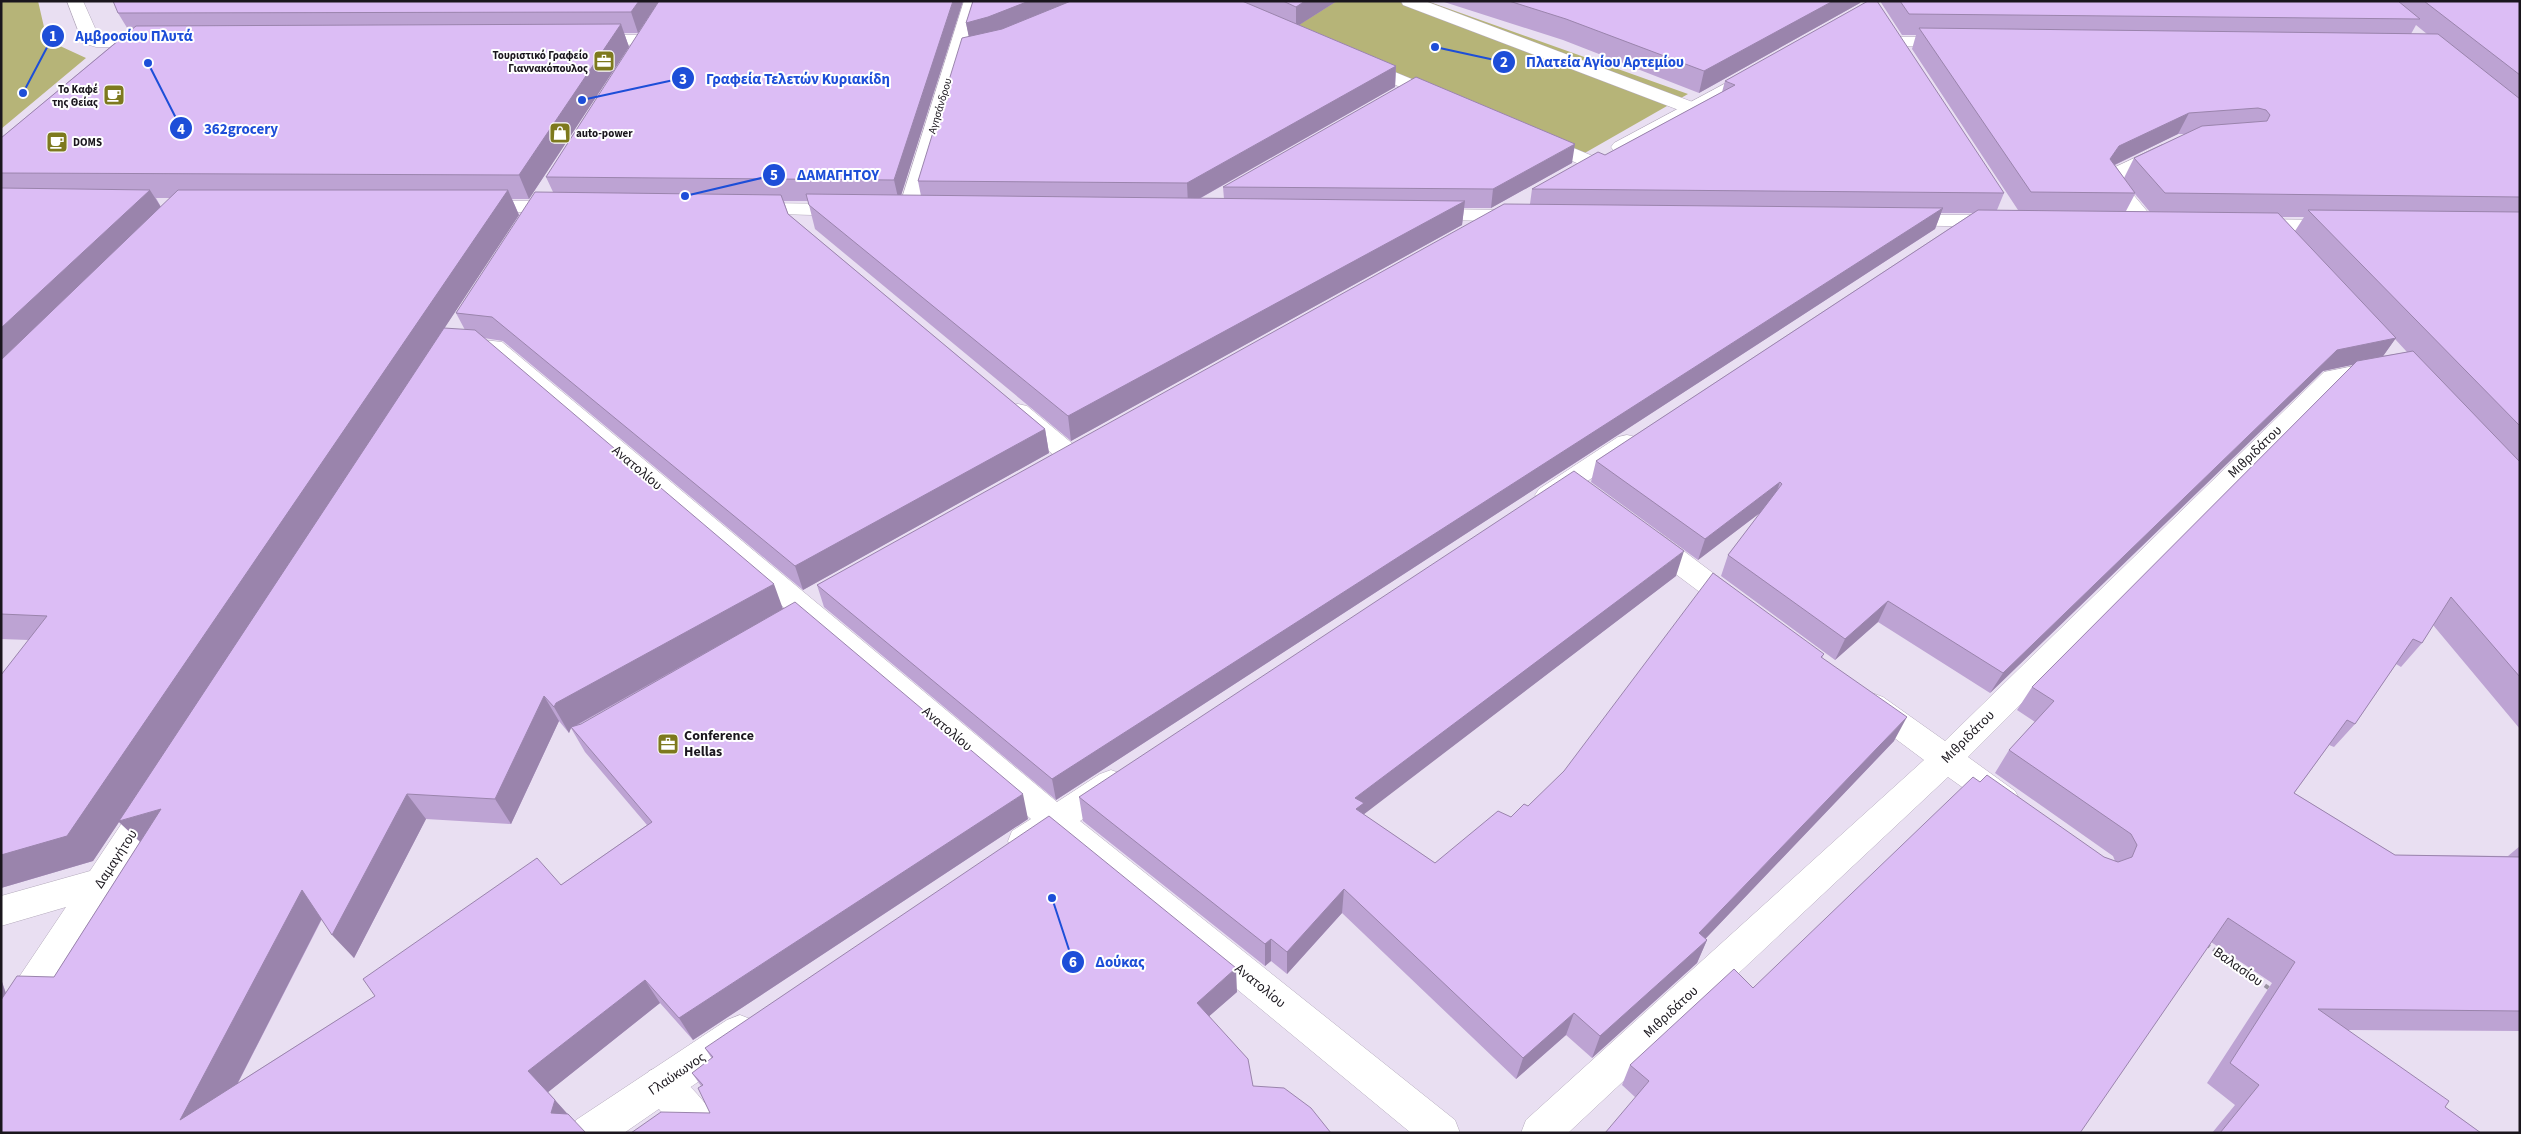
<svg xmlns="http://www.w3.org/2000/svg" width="2521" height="1134" viewBox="0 0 2521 1134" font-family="'Source Sans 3',sans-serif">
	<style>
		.green { fill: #b6b478 }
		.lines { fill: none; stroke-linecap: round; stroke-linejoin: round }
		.service-casing { stroke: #b4aabc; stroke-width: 1 }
		.pedestrian-casing { stroke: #b4aabc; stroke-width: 1 }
		.minor-casing { stroke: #b4aabc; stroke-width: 1 }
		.path { stroke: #9a93a1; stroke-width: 4; stroke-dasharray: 4.5 4.5; stroke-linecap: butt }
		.service { fill: #fff; fill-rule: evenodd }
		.pedestrian { fill: #fff; fill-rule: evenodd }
		.minor { fill: #fff; fill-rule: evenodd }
		.wall { fill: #bda3d3; fill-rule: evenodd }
		.shaded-wall { fill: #9a84ac }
		.building { fill: #dcbdf5; stroke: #9a84ac }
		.labels { text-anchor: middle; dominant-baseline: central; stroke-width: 4; stroke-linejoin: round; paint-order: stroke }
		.far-poi-label { font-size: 11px; font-weight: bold; fill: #1a161d; stroke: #fff; text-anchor: end }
		.far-street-label { font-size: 11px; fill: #1a161d; stroke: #fff }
		.street-label { font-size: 14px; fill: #1a161d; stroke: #fff }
		.poi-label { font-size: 14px; font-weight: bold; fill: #1a161d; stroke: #fff; text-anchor: start }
		.leader { fill: none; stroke: #1d4ed8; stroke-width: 2 }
		.callout-dot { fill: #1d4ed8; stroke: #fff; stroke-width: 2 }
		.mark-label { font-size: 15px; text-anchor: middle; font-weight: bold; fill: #fff }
		.callout-label { font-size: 15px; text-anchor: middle; font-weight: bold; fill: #1d4ed8; stroke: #fff; stroke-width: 4; stroke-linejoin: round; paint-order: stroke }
	</style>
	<rect width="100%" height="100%" fill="#e9dff2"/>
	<path class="green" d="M1,1H38L47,40L86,58L1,129Z
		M1204,1H1427L1688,94L1576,158Z"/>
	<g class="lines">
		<g class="service-casing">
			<path id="service" d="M2162,145L2169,147L2172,151L2169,155L2121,180L2157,223L2154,227C2149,229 2144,230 2139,227C2126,218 2109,194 2101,180L2109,170Z
				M662,1066C684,1075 714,1110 723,1133H679L649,1097L643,1084L649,1071Z"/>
		</g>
		<g class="pedestrian-casing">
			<path id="pedestrian" d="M1401,1H1425L1698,104L1700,108L1698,112H1684L1403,5Z
				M1361,58L1448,94L1450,98L1448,102H1434L1355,67L1352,63L1355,59Z
				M1540,134L1600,159L1603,163L1600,167H1586L1533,144L1530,140L1533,136Z"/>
		</g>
		<g class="minor-casing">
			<path id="minor" d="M67,1H83L99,37H154L160,38L163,42L160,46L154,47H96L83,43Z
				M964,1H980L918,211L915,215L908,217L901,215L898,211Z
				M590,35H645L651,36L654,40L651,44L645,45L584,44L581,40L584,36Z
				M1896,37H1951L1957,38L1960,42L1957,46L1951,47L1890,46L1887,42L1890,38Z
				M1756,67L1762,68L1765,72L1762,76L1628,151H1614L1611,147L1614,143Z
				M478,201H562L569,203L572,207L569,211L562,213L471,211L468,207L471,203Z
				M750,203L847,204L854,206L857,210L854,214L847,216L743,213L740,209L743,205Z
				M1425,209L1520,210L1527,212L1530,216L1527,220L1520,222L1418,219L1415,215L1418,211Z
				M1900,215H1997L2004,217L2007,221L2004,225L1997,227L1893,225L1890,221L1893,217Z
				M2253,219L2337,220L2344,222L2348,226L2344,230L2337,232L2246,229L2242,225L2246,221Z
				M456,337L502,342L1057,802L1100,774L1111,770L1122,774L1127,783L1122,792L1080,821L1455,1120L1460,1133H1411L1054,838C1039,849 1031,858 1012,851L1008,841L1012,831L1031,819L488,354L448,349L444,344L448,339Z
				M2379,361L2387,363L2391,368L2387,373L2340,383L1968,757L2015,791L2020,800L2015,809L2004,813L1993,809L1948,777L1568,1133H1521L1526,1120L1924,760L1861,713L1857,705L1861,697L1872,693L1883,697L1945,741L2324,372Z
				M1018,404L1027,406L1079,449L1083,455L1079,461L1070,463L1061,461L1009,418L1006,412L1009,406Z
				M1627,435L1636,437L1640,443L1636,449L1557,501L1548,504L1539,501L1535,495L1539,489L1618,437Z
				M1651,531L1661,534L1745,597L1749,604L1745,611L1735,614L1725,611L1641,548L1637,541L1641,534Z
				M153,789L164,793L169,802L164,811L14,1048L1,1053V1004L66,907L1,926V896L90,871L142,793Z
				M740,1015L753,1020L758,1032L753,1044L624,1133H571L576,1120L727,1020Z"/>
		</g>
		<path class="path" d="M2206,944L2270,989"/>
		<use href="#service" class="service"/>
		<use href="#pedestrian" class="pedestrian"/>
		<use href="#minor" class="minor"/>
	</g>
	<path class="wall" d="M659,1L638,33H624L629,47L529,199H512L519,215L382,422L465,330L456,313L553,192L546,177L963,1L901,195L921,196L918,181L969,36L966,23L973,1H1337L1299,25L1396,66L1395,87L1199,199H1224L1223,187L1572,163L1491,208H1464L1462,225L1071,441L815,229L808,201H784L788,214L1045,429L1049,453L803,590L503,341L484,338L783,609L1028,819L693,1040L660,1003L548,1092L567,1114L1,1133V979L6,993L54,977L140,842L119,822L93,861L1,888V675L29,640L1,639V138L129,31L118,13ZM156,198H170L161,207ZM695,659L581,724L576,726ZM559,721L569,733L571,728L585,752L647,825L561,885L375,996L238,1083L322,919L354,958L426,819L511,824Z
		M1441,1H1861L1860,3L1699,93L1563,40Z
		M1880,1H2520V729L2433,625L2422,643L2401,667L2396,664L2355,724L2334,747L2329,745L2294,793L2395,855L2508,856L2520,846V1031L2348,1030L2445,1107L2481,1133H2212L2235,1105L2207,1083L2272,983L2211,942L1635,1097L1622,1085L1630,1065L1753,988L1980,782L2104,857L2115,861L2113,856L1995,773L2009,750L2035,722L2017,710L2032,687L2354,364L2323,371L1990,693L1878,622L1835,660L1721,576L1728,555L1761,512L1698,560L1591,482L1596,461L1973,213H1941L1935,229L1056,800L824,607L817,585L1530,204L1532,189L1605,155L1722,92L1725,81L2004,193L1997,210H2018L1912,49L1916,35H1902ZM2416,25L2427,34H2411ZM2178,134H2185L2134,158L2124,178L2115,165ZM2135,194L2150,212L2126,211ZM2282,217H2304L2295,231ZM2395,339L2407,352L2383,356Z
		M1676,576L1363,814L1435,863L1511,817L1528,806L1824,654L1822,658L1894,741L1705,939L1707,940L1697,963L1592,1058L1566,1035L1516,1079L1342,913L1287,974L1271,961L1265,966L1083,821L1079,797Z
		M1237,992L1209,1016L1253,1086L710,1113L701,1086L692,1073L712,1059L705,1048Z"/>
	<path class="shaded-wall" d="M639,1H659L638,33L631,12Z
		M953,1H963L899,202L894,180Z
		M1029,1H1082L970,43L966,23Z
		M1305,1H1337L1296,27V7Z
		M1833,1H1861L1860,3L1699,93L1704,71Z
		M621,24L629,47L529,199L519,175Z
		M1396,66L1395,87L1188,205L1187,183Z
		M2189,113L2178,134L2108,168L2110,159L2119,146Z
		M1575,144L1572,163L1491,208L1493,189Z
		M150,190L166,215L1,373V328Z
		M508,190L519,215L120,821L161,809L145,846L119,822L93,861L1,888V855Z
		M1465,201L1462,225L1071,441L1068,416Z
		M1943,208L1935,229L1056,800L1052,779Z
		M2396,338L2381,359L2323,371L1990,693L2003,673L2337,350Z
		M1045,429L1049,453L803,590L795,566Z
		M1780,482L1773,503L1698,560L1705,539Z
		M1684,551L1676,576L1363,815L1354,833L1355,798Z
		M774,584L783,609L571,728L569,733L554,707L556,703Z
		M1888,601L1878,622L1835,660L1845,639Z
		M544,696L559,721L511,824L495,799Z
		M1907,717L1894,741L1689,956L1699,933Z
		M407,794L426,819L354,958L332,935Z
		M1023,794L1028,819L693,1040L679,1018Z
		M1344,889L1342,913L1287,974V952Z
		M302,890L324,914L212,1133L180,1120Z
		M1271,939V961L1265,966V944Z
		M1707,940L1697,963L1592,1058L1600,1036Z
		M1236,968L1237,992L1198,1026L1197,1003Z
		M1,979L6,994L1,1001Z
		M645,980L660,1003L547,1093L528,1071Z
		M1574,1013L1566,1035L1516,1079L1523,1058Z
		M555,1100L574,1121L551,1113Z"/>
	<path class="building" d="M113,1H639L631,12L118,13Z
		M659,1H953L894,180L546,177Z
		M973,1H1029L988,17L966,23Z
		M1071,1H1242L1396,66L1187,183L918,181L962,38L1002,29Z
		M1283,1H1305L1296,7Z
		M1509,1H1833L1704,71L1566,19Z
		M1868,1H1877L2004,193L1532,189L1598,152L1605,155L1735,85L1725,81Z
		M1900,1H2398L2420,19L1909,14Z
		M2424,1H2520V75Z
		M621,24L519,175L1,173V138L136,26Z
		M1919,28L2438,34L2520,99V197L2165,193L2134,158L2202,126L2267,121L2270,115L2266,110L2258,108L2189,113L2119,146L2110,159L2135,193L2031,192Z
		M1416,77L1575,144L1493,189L1223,187Z
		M1,188L150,190L1,328Z
		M178,190H508L67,836L1,855V675L47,616L1,614V360Z
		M535,192L781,195L788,214L1045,429L795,566L492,317L456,313Z
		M806,194L1465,201L1068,416L809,205Z
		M1504,204L1943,208L1052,779L817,585Z
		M1978,210L2278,213L2396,338L2337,350L2003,673L1888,601L1845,639L1728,555L1782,484L1780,482L1705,539L1596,461Z
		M2308,210L2520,212V426Z
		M444,328L475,330L774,584L556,703L554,707L544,696L495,799L407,794L332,935L302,890L180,1120L375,996L363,979L537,858L561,885L652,822L571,727L581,724L795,602L1023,794L679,1018L645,980L528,1071L555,1100L551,1113L568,1114L586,1133H1V1000L17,976L54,977L161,809L119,821Z
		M2413,351L2520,462V677L2451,597L2422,643L2413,639L2355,724L2347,720L2294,793L2395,855L2520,857V1011L2318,1009L2449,1101L2445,1107L2481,1133H2220L2259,1085L2230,1063L2295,962L2228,918L2080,1133H1605L1649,1081L1630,1065L1734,969L1753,988L1973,777L1980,782L1987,775L2104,857L2118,862L2132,857L2137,845L2131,834L2009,750L2054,701L2032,687L2357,361Z
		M1574,471L1684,551L1355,798L1364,803L1356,809L1435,863L1498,811L1511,817L1524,804L1528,806L1564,771L1713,573L1824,654L1821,657L1907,717L1699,933L1707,940L1600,1036L1574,1013L1523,1058L1344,889L1287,952L1271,939L1265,944L1079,797Z
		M1049,816L1236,968L1197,1003L1248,1059L1253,1086L1284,1088L1311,1108L1331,1133H631L661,1112L710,1113L698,1088L703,1085L692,1073L713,1057L705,1048Z"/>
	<defs>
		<g id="office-square" transform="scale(1.125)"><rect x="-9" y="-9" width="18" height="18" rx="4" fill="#7d791e" stroke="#fff"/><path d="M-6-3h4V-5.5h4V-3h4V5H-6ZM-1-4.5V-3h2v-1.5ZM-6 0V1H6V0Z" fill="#fff"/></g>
		<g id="cafe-square" transform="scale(1.125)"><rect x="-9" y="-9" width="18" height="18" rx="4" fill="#7d791e" stroke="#fff"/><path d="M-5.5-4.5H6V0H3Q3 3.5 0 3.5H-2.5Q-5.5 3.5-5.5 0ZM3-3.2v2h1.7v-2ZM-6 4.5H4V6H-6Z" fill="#fff"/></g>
		<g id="shop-square" transform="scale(1.125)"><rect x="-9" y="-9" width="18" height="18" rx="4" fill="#7d791e" stroke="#fff"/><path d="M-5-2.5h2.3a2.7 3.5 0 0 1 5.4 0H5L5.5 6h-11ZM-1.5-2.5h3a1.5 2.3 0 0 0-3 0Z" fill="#fff"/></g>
	</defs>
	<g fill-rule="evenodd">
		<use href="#office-square" x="604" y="61"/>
		<use href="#cafe-square" x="114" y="95"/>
		<use href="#shop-square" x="560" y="133"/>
		<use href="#cafe-square" x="57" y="142"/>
		<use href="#office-square" x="668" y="744"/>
	</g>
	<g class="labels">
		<g class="far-poi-label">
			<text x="588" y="55">Τουριστικό Γραφείο<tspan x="588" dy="13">Γιαννακόπουλος</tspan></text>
			<text x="98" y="89">Το Καφέ<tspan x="98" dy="13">της Θείας</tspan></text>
			<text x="576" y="133" text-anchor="start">auto-power</text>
			<text x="73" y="142" text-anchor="start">DOMS</text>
		</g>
		<g class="far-street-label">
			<text transform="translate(940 106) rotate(-73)">Αγησάνδρου</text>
		</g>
		<g class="street-label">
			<text transform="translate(2255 452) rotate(-44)">Μιθριδάτου</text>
			<text transform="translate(637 468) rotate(40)">Ανατολίου</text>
			<text transform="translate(947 729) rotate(40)">Ανατολίου</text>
			<text transform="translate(1968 737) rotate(-45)">Μιθριδάτου</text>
			<text transform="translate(116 859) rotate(-57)">Δαμαγήτου</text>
			<text transform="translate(2238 967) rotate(35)">Βαλασίου</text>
			<text transform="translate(1260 986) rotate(39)">Ανατολίου</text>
			<text transform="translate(1671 1012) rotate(-43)">Μιθριδάτου</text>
			<text transform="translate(677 1074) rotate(-34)">Γλαύκωνος</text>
		</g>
		<g class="poi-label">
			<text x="684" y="736">Conference<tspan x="684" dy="16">Hellas</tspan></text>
		</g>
	</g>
	<path class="leader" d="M23 93L53 36M1435 47L1504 62M582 100L683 78M148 63L181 128M685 196L774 175M1052 898L1073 962"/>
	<g class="callout-dot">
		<circle cx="23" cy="93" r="5"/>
		<circle cx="1435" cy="47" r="5"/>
		<circle cx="582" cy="100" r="5"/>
		<circle cx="148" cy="63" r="5"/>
		<circle cx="685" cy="196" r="5"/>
		<circle cx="1052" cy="898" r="5"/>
		<circle cx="53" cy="36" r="12"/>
		<circle cx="1504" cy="62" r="12"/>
		<circle cx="683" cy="78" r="12"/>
		<circle cx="181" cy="128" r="12"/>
		<circle cx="774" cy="175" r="12"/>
		<circle cx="1073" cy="962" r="12"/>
	</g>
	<g class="mark-label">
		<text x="53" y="41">1</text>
		<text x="1504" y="67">2</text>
		<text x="683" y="84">3</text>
		<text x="181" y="134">4</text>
		<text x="774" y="180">5</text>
		<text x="1073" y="967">6</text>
	</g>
	<g class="callout-label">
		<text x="134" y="41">Αμβροσίου Πλυτά</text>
		<text x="1605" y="67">Πλατεία Αγίου Αρτεμίου</text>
		<text x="798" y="84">Γραφεία Τελετών Κυριακίδη</text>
		<text x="241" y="134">362grocery</text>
		<text x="838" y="180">ΔΑΜΑΓHΤOY</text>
		<text x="1120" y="967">Δούκας</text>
	</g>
	<rect width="2521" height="1134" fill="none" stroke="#1a161d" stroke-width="5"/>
</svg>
